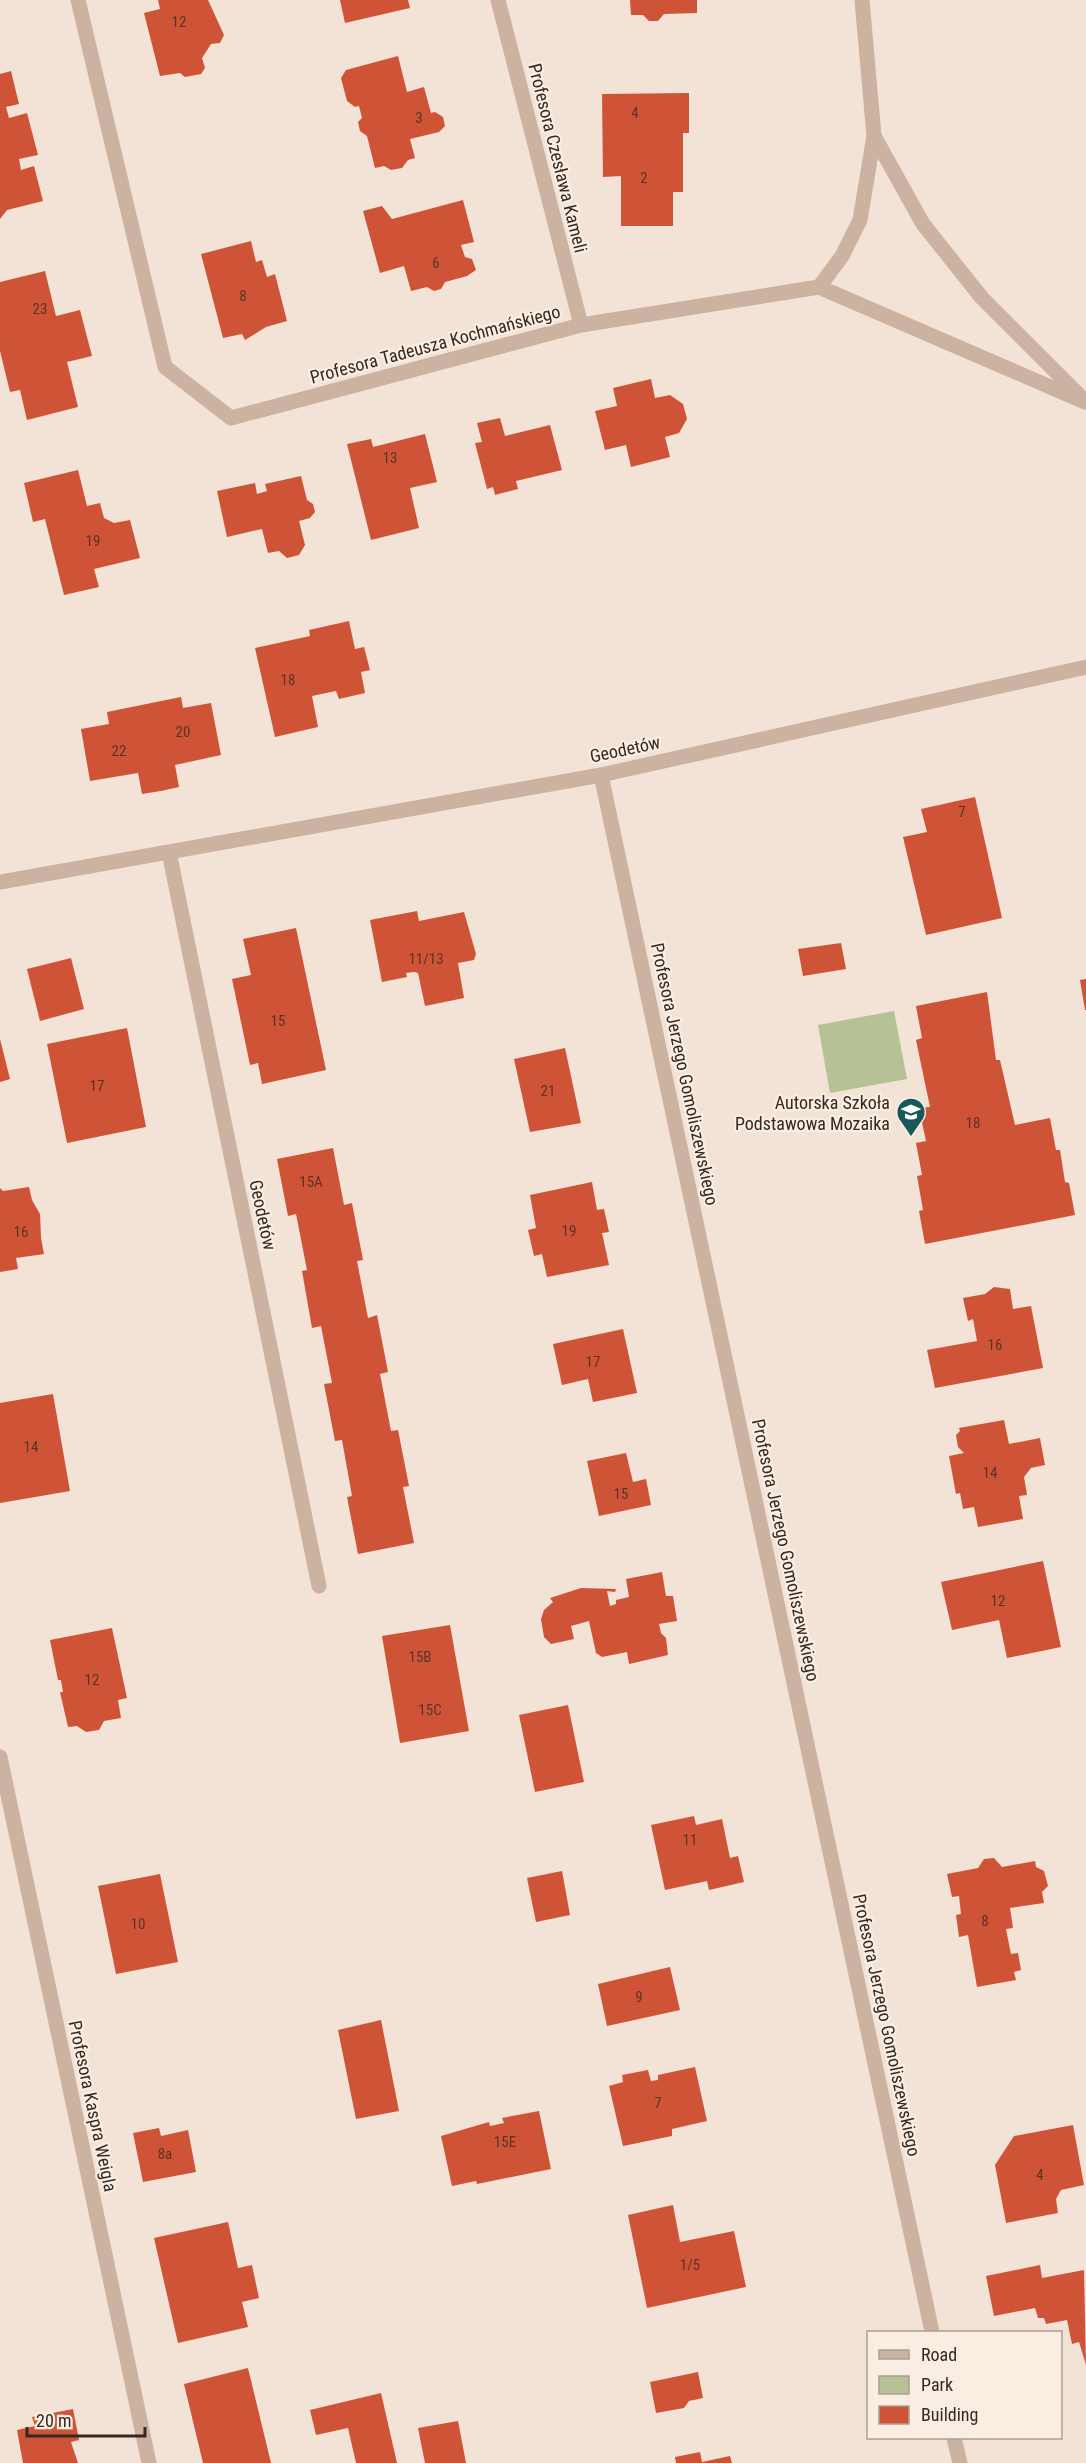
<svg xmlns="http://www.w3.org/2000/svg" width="1086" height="2463" viewBox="0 0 1086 2463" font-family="'Roboto Condensed',sans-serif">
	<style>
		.green { fill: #b5c295 }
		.building { fill: #cf5337 }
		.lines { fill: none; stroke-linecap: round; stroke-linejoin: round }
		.minor { stroke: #cbb2a1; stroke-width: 15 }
		.labels { text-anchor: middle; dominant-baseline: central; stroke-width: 4.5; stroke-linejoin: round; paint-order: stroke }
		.number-label { font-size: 15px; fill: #5b3429 }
		.street-label { font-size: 18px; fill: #342924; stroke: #faeee2 }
		.poi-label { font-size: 18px; fill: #342924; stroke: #faeee2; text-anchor: end }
	</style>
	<rect width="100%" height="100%" fill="#f2e3d6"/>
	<path class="green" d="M894,1011L907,1079L830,1093L818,1025Z"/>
	<path class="building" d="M158,0H208L224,35L220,43L211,44L202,58L205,68L201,74L185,77L180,73L160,76L144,13L160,9Z
		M340,0H408L410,8L345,23Z
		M630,0H697V13L664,14L658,21H649L643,15H631Z
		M398,56L407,92L424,87L431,113L435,112L443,117L445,126L439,132L410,139L415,158L408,160L402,168L391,170L384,166L375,168L367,136L360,131L358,122L362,118L359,106L355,107L347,101L341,78L346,70Z
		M11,71L19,104L6,107L9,118L27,113L38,155L19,159L21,170L34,166L43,201L7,210L0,219V74Z
		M689,93V133H683V192H673V226H621V176L603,177L602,94Z
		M463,200L474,242L461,245L465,257L472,259L476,270L467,276L445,282L441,289L434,291L427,287L411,291L404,266L380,273L363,211L382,206L392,219Z
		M251,241L256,262L262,260L267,277L275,274L287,321L266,327L245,340L242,334L223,338L201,254Z
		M45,271L56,316L80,310L92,356L67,362L78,407L27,420L20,390L10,392L0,351V282Z
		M651,379L655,398L670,395L683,404L687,419L679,433L665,437L670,457L631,467L626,445L605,450L595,411L617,406L613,388Z
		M500,418L505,436L550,425L562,470L516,481L518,489L495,495L493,487L487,489L475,443L482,442L477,423Z
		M425,434L437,482L410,488L419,528L371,540L347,444L371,439L373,447Z
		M78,470L87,506L100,503L104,518L114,523L130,520L140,558L94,569L99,587L64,595L45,519L33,522L24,483Z
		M301,476L307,500L313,504L315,512L310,518L299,521L305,545L299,555L287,558L279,551L268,553L262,529L227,537L217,491L255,483L257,494L267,491L265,484Z
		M349,621L355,649L364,647L370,670L361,672L365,693L339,699L336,691L312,696L318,727L275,737L255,648L310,636L309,630Z
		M181,697L183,708L211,703L221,755L175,765L179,787L161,791L142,794L138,773L90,781L81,729L109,724L107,712Z
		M975,797L1002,918L926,935L903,837L927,832L921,809Z
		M417,911L419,921L464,912L476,954L474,960L458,963L464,998L425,1006L418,973L414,972L406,973L407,977L382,982L370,920Z
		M296,928L326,1070L262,1084L258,1063L250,1065L232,979L251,975L243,939Z
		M841,943L846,969L803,976L798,949Z
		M71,958L84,1009L40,1021L27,969Z
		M1086,979V1010H1085L1080,980Z
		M987,992L996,1060H1000L1015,1125L1050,1118L1056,1150H1060L1065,1182L1069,1183L1075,1215L925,1244L919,1211L923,1210L917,1176L922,1175L916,1143L926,1141L919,1108L930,1107L916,1040L922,1038L916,1006Z
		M127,1028L146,1127L67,1143L47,1044Z
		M0,1039L10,1079L0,1082Z
		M565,1048L581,1123L530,1132L514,1059Z
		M333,1148L344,1205L352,1203L363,1260L357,1261L368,1318L377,1315L388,1372L380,1374L391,1431L398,1430L409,1486L403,1487L414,1543L358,1554L347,1497L352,1496L342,1440L335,1441L324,1384L332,1383L321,1326L312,1328L302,1271L307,1270L296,1214L288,1216L277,1159Z
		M592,1182L597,1210L604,1209L609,1232L602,1233L609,1265L547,1277L542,1254L534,1256L528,1230L536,1228L530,1195Z
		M29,1187L32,1200L40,1214L41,1238L44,1254L16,1258L18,1269L0,1272V1188L3,1191Z
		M994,1287L1010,1289L1013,1309L1031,1306L1043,1368L935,1388L927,1350L977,1341L973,1319L968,1321L963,1298L985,1294Z
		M623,1329L637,1393L593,1402L588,1379L562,1385L553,1344Z
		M53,1394L70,1491L0,1503V1403Z
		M1004,1420L1009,1444L1040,1438L1045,1465L1031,1468L1024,1477L1027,1495L1019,1496L1023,1519L978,1527L974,1507L963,1509L960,1493L956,1494L949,1456L964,1453L958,1447L956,1435L960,1431L959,1428Z
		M626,1453L633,1482L646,1479L651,1505L599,1516L587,1461Z
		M1043,1561L1061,1647L1007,1658L999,1620L952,1630L941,1582Z
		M662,1572L666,1596H673L677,1621L659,1624L661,1633L666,1638L668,1655L629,1664L627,1652L602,1657L596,1653L589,1621L571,1626L574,1639L551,1644L544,1637L541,1619L544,1610L553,1602L550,1598L581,1588L616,1589L615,1592L607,1591L610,1606L616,1604V1600L629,1597L626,1579Z
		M450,1625L469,1731L400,1743L382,1636Z
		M112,1628L127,1698L118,1700L121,1718L104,1721L99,1730L86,1732L77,1726L68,1727L60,1692H63L61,1680H58L50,1640Z
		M568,1705L584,1782L535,1792L519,1715Z
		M694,1816L696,1825L722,1819L730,1858L738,1856L744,1882L709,1890L707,1881L665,1890L651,1825Z
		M994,1858L1002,1867L1035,1861L1036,1867L1044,1871L1048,1886L1042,1892L1044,1903L1010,1908L1013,1928L1006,1929L1011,1954L1018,1953L1021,1970L1014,1972L1016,1980L977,1987L968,1935L959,1937L956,1915L961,1914L959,1896L952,1897L947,1874L978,1868L984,1859Z
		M562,1871L570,1915L536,1922L527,1878Z
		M160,1874L178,1962L116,1974L98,1886Z
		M670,1967L680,2010L607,2026L598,1984Z
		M381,2020L399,2111L356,2119L338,2030Z
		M695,2067L707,2121L672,2129V2136L623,2146L609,2086L623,2082L622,2075L648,2070L651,2081L658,2080V2075Z
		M539,2111L551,2169L477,2184L476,2181L452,2186L441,2136L489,2122L490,2126L504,2123L502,2118Z
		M1073,2125L1084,2185L1061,2190L1056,2199L1058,2213L1006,2223L995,2165L1014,2136Z
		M159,2128L161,2136L188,2130L196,2172L143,2182L133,2133Z
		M673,2205L680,2242L734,2231L746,2287L647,2308L628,2215Z
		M228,2222L238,2268L252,2265L259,2298L242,2302L248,2327L178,2343L154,2238Z
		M1040,2265L1042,2278L1084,2270L1086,2365L1079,2342L1072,2344L1067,2320L1046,2324L1044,2318H1038L1035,2308L994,2316L986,2276Z
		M248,2368L271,2463H203L184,2384Z
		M698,2372L703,2398L689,2401L684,2408L656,2413L650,2382Z
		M381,2393L397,2463H356L348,2428L316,2435L310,2410Z
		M73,2409L79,2440L71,2442L78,2463H23L17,2430L35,2426L32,2417Z
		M458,2421L466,2463H425L418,2428Z
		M700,2452L702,2462L730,2456L732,2463H676L675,2457Z"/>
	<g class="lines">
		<path class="minor" d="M78,0L165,367L231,418L581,325L819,287L1085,402
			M498,0L581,325
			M862,0L874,136L923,224L982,298L1080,396
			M819,287L842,256L860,220L874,136
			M601,775L932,2332
			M169,852L319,1586
			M0,882L601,775L1086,667
			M0,1757L149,2463
			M954,2438L960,2463"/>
	</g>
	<defs>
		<g id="school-pin" transform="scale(1.5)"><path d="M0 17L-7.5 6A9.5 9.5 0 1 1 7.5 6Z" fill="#185858" stroke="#faeee2"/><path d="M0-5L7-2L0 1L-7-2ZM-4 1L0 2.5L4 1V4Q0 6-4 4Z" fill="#fff"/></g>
	</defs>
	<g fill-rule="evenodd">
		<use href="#school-pin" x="911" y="1112"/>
	</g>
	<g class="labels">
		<g class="number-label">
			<text x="179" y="22">12</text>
			<text x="635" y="113">4</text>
			<text x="419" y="118">3</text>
			<text x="644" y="178">2</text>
			<text x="436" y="263">6</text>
			<text x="243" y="296">8</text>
			<text x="40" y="309">23</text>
			<text x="390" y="458">13</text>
			<text x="93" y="541">19</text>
			<text x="288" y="680">18</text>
			<text x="183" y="732">20</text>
			<text x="119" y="751">22</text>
			<text x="962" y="812">7</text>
			<text x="426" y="959">11/13</text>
			<text x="278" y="1021">15</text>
			<text x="97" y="1086">17</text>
			<text x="548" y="1091">21</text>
			<text x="973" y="1123">18</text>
			<text x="311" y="1182">15A</text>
			<text x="569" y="1231">19</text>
			<text x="21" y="1232">16</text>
			<text x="995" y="1345">16</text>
			<text x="593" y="1362">17</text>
			<text x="31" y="1447">14</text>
			<text x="990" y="1473">14</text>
			<text x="621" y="1494">15</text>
			<text x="998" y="1601">12</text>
			<text x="420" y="1657">15B</text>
			<text x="92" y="1680">12</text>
			<text x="430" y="1710">15C</text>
			<text x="690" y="1840">11</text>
			<text x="985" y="1921">8</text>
			<text x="138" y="1924">10</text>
			<text x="639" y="1997">9</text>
			<text x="658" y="2103">7</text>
			<text x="505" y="2142">15E</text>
			<text x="165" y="2154">8a</text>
			<text x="1040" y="2175">4</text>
			<text x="690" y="2265">1/5</text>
		</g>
		<g class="street-label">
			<text transform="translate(558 158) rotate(76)">Profesora Czesława Kameli</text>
			<text transform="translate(435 344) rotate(-15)">Profesora Tadeusza Kochmańskiego</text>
			<text transform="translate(625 749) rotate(-12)">Geodetów</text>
			<text transform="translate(685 1074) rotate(78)">Profesora Jerzego Gomoliszewskiego</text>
			<text transform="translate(263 1215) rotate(78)">Geodetów</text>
			<text transform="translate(786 1550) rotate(78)">Profesora Jerzego Gomoliszewskiego</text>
			<text transform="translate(887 2025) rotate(78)">Profesora Jerzego Gomoliszewskiego</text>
			<text transform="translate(93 2106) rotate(78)">Profesora Kaspra Weigla</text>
		</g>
		<g class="poi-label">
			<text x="890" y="1102">Autorska Szkoła<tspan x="890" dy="21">Podstawowa Mozaika</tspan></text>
		</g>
	</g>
	<rect x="867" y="2331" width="195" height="108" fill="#faeee2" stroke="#ab9f96" stroke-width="1.5"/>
	<rect x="879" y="2350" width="30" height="9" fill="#cbb2a1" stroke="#ab9f96" stroke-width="1.5"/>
	<text x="921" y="2361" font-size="18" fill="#342924">Road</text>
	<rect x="879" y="2376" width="30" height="18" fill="#b5c295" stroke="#ab9f96" stroke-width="1.5"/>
	<text x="921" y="2391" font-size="18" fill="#342924">Park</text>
	<rect x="879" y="2406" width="30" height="18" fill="#cf5337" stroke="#ab9f96" stroke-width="1.5"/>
	<text x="921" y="2421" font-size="18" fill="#342924">Building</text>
	<path d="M27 2427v9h118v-9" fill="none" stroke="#342924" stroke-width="3"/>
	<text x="36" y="2427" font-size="18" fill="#342924" stroke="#faeee2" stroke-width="4.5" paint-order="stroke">20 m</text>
</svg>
